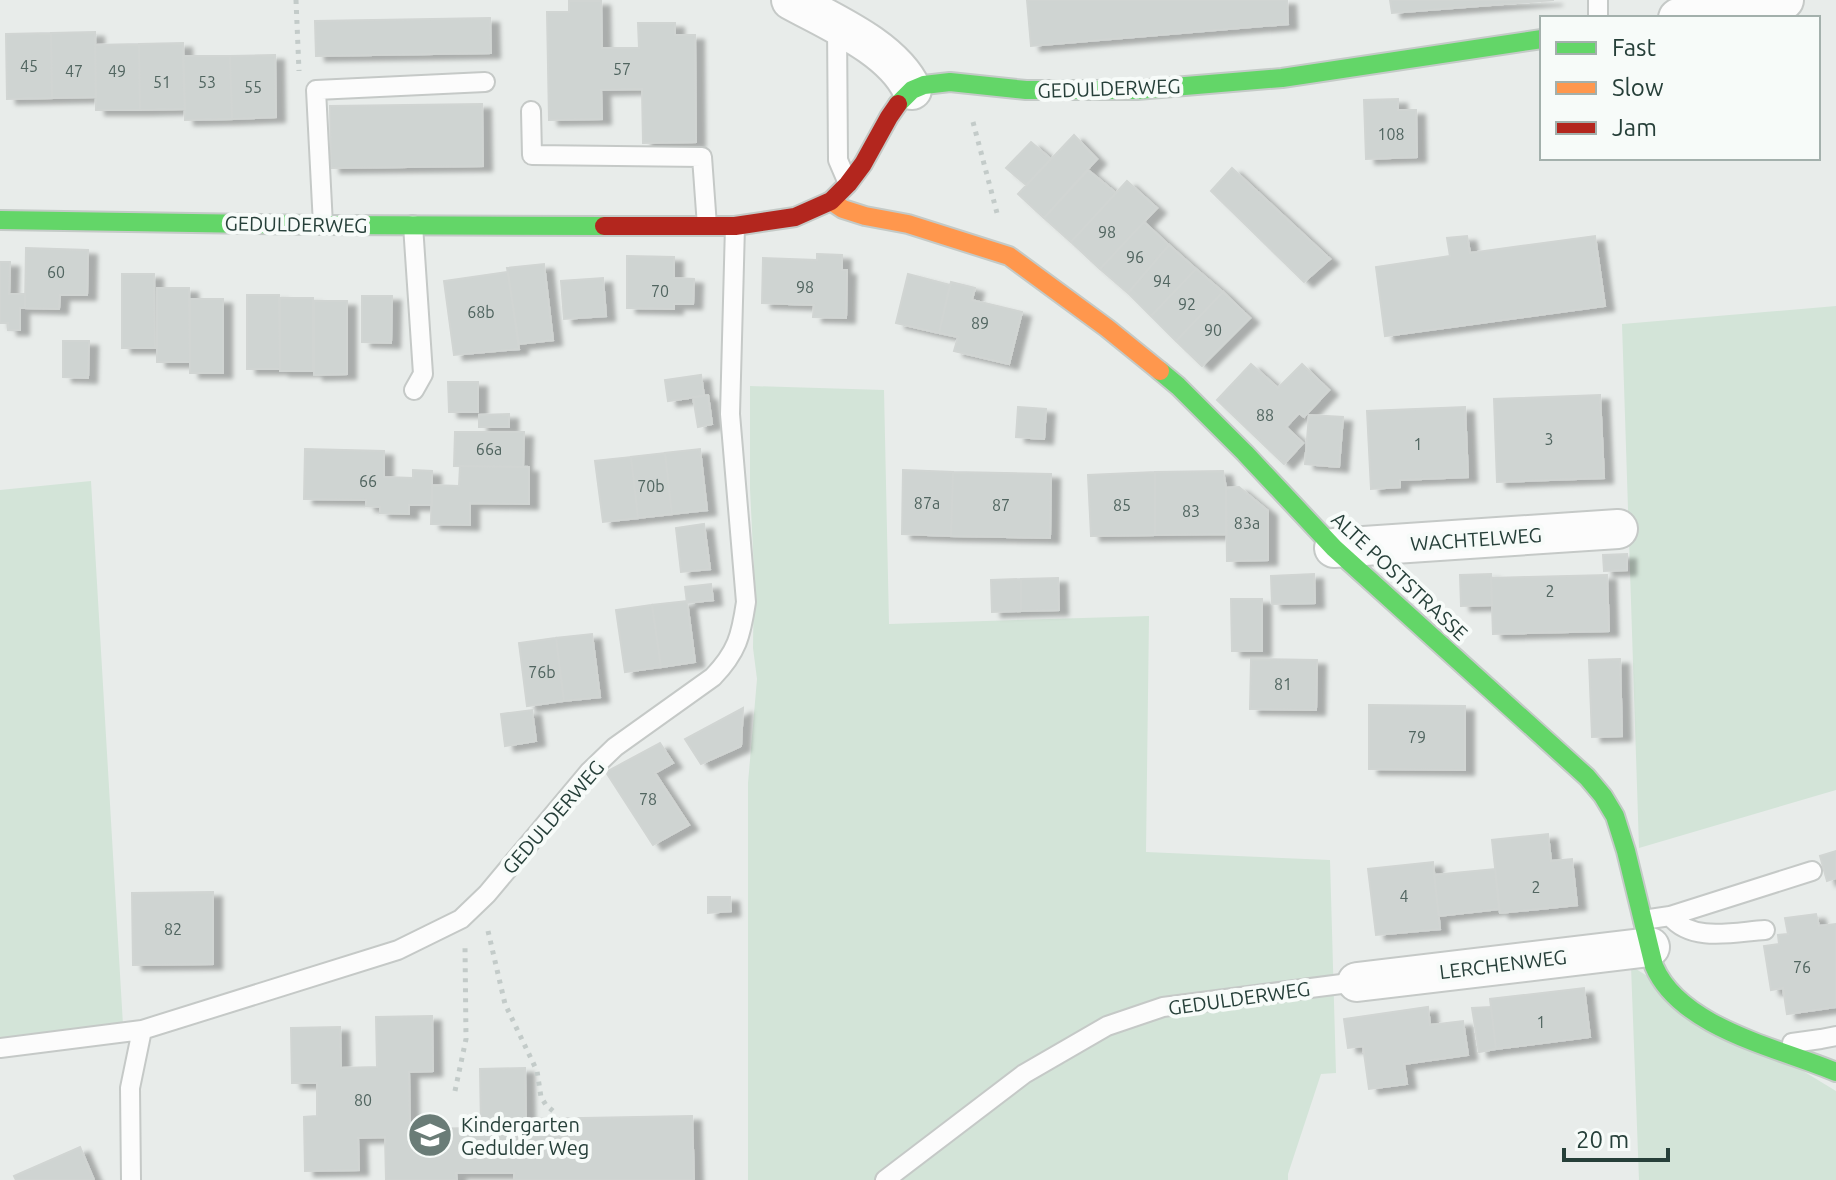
<svg xmlns="http://www.w3.org/2000/svg" width="1836" height="1180" viewBox="0 0 1836 1180" font-family="Ubuntu,sans-serif">
	<style>
		.green { fill: #d3e4d8 }
		.building { fill: #cfd4d2; stroke: #d1d5d3; stroke-width: 2; filter: url(#shadow) }
		.lines { fill: none; stroke-linecap: round; stroke-linejoin: round }
		.lane-casing { stroke: #c5c9c7; stroke-width: 22 }
		.street-casing { stroke: #c5c9c7; stroke-width: 42 }
		.fast-casing { stroke: #c4cac7; stroke-width: 22 }
		.slow-casing { stroke: #c4cac7; stroke-width: 22 }
		.jam-casing { stroke: #c4cac7; stroke-width: 22 }
		.path { stroke: #c3cbc9; stroke-width: 5; stroke-dasharray: 4 6; stroke-linecap: butt }
		.lane { stroke: #fcfcfc; stroke-width: 18 }
		.street { stroke: #fcfcfc; stroke-width: 38 }
		.fast { stroke: #63d668; stroke-width: 18 }
		.slow { stroke: #ff974d; stroke-width: 18 }
		.jam { stroke: #b3261e; stroke-width: 18 }
		.labels { text-anchor: middle; dominant-baseline: central; stroke-width: 8; stroke-linejoin: round; paint-order: stroke }
		.number-label { font-size: 16px; fill: #516560 }
		.street-label { font-size: 20px; fill: #263f39; stroke: #f7fbf9 }
		.poi-label { font-size: 20px; fill: #263f39; stroke: #f7fbf9; text-anchor: start }
	</style>
	<defs>
		<filter id="shadow"><feDropShadow dx="9" dy="5" stdDeviation="2" flood-color="#0004"/></filter>
	</defs>
	<rect width="100%" height="100%" fill="#e8ecea"/>
	<path class="green" d="M1836,306V790L1639,848L1622,324Z
		M750,386L884,390L889,624L1149,616L1146,852L1330,860L1336,1073L1321,1074L1288,1174V1180H748V783L757,679L753,648L754,571L750,489Z
		M91,481L123,1025L0,1040V490Z
		M1631,966L1836,1091V1180H1639Z"/>
	<path class="building" d="M1027,0H1287L1288,24L1031,46Z
		M1390,0H1554L1392,13Z
		M569,1H601L602,48H639L638,23H675V35H695L696,142L643,143L642,89L601,90L602,119L549,120L547,12H569Z
		M490,18L491,53L316,56L315,21Z
		M95,32L96,97L52,98L51,33Z
		M51,33L52,98L7,99L6,34Z
		M183,43L185,109L140,110L139,44Z
		M139,44L140,110H96L95,45Z
		M275,55L276,117L232,119L230,56Z
		M183,56H230L232,119L185,120Z
		M1398,99V110H1416L1417,157L1366,159L1364,100Z
		M482,104L483,166L331,168L330,106Z
		M1074,135L1097,159L1044,218L1018,194Z
		M1031,142L1051,159L1026,185L1006,168Z
		M1232,168L1330,259L1304,282L1211,191Z
		M1088,170L1116,193L1071,242L1044,218Z
		M1127,181L1157,208L1100,269L1071,242Z
		M1144,222L1169,245L1128,293L1100,269Z
		M1467,236L1470,253L1595,236L1605,306L1385,336L1376,267L1450,256L1447,238Z
		M1169,245L1196,269L1151,316L1128,293Z
		M26,248L88,250L87,295H60L59,309L25,308Z
		M817,254L842,255V270H847L846,318L813,317L814,305L762,303L763,258L817,260Z
		M627,256L674,257V278L694,279L693,304H674V309L627,308Z
		M0,262H10L9,294H25V308H20V330H8V323H0Z
		M544,264L553,340L519,344L507,268Z
		M1196,269L1223,292L1176,341L1151,316Z
		M508,272L519,349L454,355L444,281Z
		M122,274H154L155,348H122Z
		M908,274L950,285L939,333L896,323Z
		M603,278L606,316L564,319L561,281Z
		M951,282L975,288L972,300L1022,312L1009,364L954,351L958,337L939,333Z
		M157,288H189L190,362H157Z
		M1223,292L1250,318L1202,366L1176,341Z
		M247,295H279L280,369H247Z
		M362,296H392L391,343L362,342Z
		M280,298H313V371H280Z
		M190,299H223V373H190Z
		M314,301H347V374L314,375Z
		M63,341H89L88,378L63,377Z
		M1251,364L1278,388L1302,364L1329,390L1304,417L1299,413L1286,427L1303,443L1284,464L1217,400Z
		M701,375L704,396L668,401L665,380Z
		M448,382H478V412H449Z
		M708,395L712,424L698,427L693,397Z
		M1600,395L1604,478L1497,482L1494,399Z
		M1018,407L1046,409L1044,439L1016,437Z
		M1465,407L1468,477L1400,480V487L1371,489L1367,411Z
		M509,414V427H479V415Z
		M1309,415L1343,417L1339,467L1305,464Z
		M455,432H524L523,467L454,466Z
		M305,449L384,451V477L413,478V470L432,471V505H409V514L380,513V507L366,506V500L304,499Z
		M700,449L707,510L672,514L665,453Z
		M665,453L672,514L638,518L631,457Z
		M631,457L638,518L603,522L595,461Z
		M460,466L529,467V504L470,503V525L431,524L432,485L459,486Z
		M903,470L953,472L951,536L902,534Z
		M1223,471L1226,488V534L1155,535V472Z
		M953,472L1051,474L1050,538L951,536Z
		M1155,472V535L1091,536L1088,475Z
		M1239,487L1268,511V560L1227,561L1226,488Z
		M704,524L710,569L681,572L676,528Z
		M1627,554V570L1604,571L1603,555Z
		M1314,574L1315,603L1272,604L1271,576Z
		M1491,574L1492,605L1461,606L1460,575Z
		M1607,575L1609,631L1493,634L1491,578Z
		M1058,578L1059,610L1021,611V579Z
		M1021,579V611L992,612L991,580Z
		M711,584L713,600L687,603L685,587Z
		M1231,599H1262V651H1232Z
		M687,601L695,662L661,667L652,605Z
		M652,605L661,667L625,672L616,610Z
		M592,634L600,697L564,701L556,638Z
		M556,638L564,701L527,706L519,643Z
		M1251,659L1317,660L1316,710L1250,709Z
		M1620,659L1622,736L1592,737L1589,660Z
		M1369,705L1465,706V770L1369,769Z
		M743,708L741,746L701,764L685,739Z
		M532,710L536,741L505,746L501,714Z
		M660,743L673,763L655,773L689,825L653,845L606,772Z
		M1548,834L1551,861L1572,859L1577,905L1500,913L1492,840Z
		M1836,851V878L1827,881L1820,856Z
		M1433,862L1440,929L1376,935L1368,869Z
		M1495,869L1499,909L1439,916L1434,875Z
		M213,892V964L133,965L132,893Z
		M708,897H730L731,911L708,913Z
		M1816,914L1819,926L1836,924V1007L1787,1014L1783,988L1771,990L1764,946L1779,944L1778,935L1788,934L1785,918Z
		M1584,988L1590,1037L1496,1049L1490,999Z
		M1428,1007L1430,1025L1463,1021L1468,1055L1404,1064L1407,1084L1369,1089L1363,1046L1348,1048L1344,1019Z
		M1491,1007L1496,1049L1479,1052L1472,1008Z
		M432,1016L433,1071L409,1072L410,1129L481,1128L480,1069L525,1068L526,1119L692,1116L694,1180H514V1173H456L457,1180H386L385,1137L358,1138L359,1170L305,1171L304,1117L317,1116V1083H292L291,1028L340,1027L341,1068L377,1067L376,1017Z
		M80,1147L94,1180H16L14,1176Z"/>
	<g class="lines">
		<g class="lane-casing">
			<path id="lane" d="M1598,0V18
				M837,26L838,160L847,181
				M531,111L532,155L702,157L707,226
				M323,225L316,90L485,82
				M413,225L423,374L414,390
				M1670,916C1692,943 1734,932 1765,930
				M1643,920L1670,916L1812,871
				M1792,1043L1821,1039L1836,1036
				M0,1048L142,1030
				M131,1180L130,1088L142,1030L398,950L461,919L487,894L589,772L615,747L713,677C737,652 741,636 746,602L730,414L735,226
				M885,1180L1024,1074L1107,1026L1163,1007L1357,982"/>
		</g>
		<g class="street-casing">
			<path id="street" d="M791,0C831,22 893,48 912,90
				M1678,18L1784,0
				M1334,548L1618,529
				M1357,982L1650,947"/>
		</g>
		<g class="fast-casing">
			<path id="fast" d="M898,104L912,90L924,85L950,82L1026,90H1137L1282,78L1542,39
				M0,220L323,225L604,226
				M1160,371L1178,386L1245,453L1334,548L1587,777L1603,796L1615,816L1626,851L1654,966C1680,1028 1779,1048 1836,1072"/>
		</g>
		<g class="slow-casing">
			<path id="slow" d="M831,201L843,209L865,216L908,224L1009,256L1107,328L1160,371"/>
		</g>
		<g class="jam-casing">
			<path id="jam" d="M604,226H735L795,217L831,201L848,184L863,164L889,117L898,104"/>
		</g>
		<path class="path" d="M296,0L299,71
			M973,122L997,213
			M488,931L505,1004L537,1071L541,1097L546,1105L553,1111
			M455,1091L466,1039L465,946"/>
		<use href="#lane" class="lane"/>
		<use href="#street" class="street"/>
		<use href="#fast" class="fast"/>
		<use href="#slow" class="slow"/>
		<use href="#jam" class="jam"/>
	</g>
	<defs>
		<g id="school-disc" transform="scale(2.3)"><circle r="9.5" fill="#6a7c77" stroke="#f7fbf9"/><path d="M0-5L7-2L0 1L-7-2ZM-4 1L0 2.5L4 1V4Q0 6-4 4Z" fill="#fff"/></g>
	</defs>
	<g fill-rule="evenodd">
		<use href="#school-disc" x="430" y="1135"/>
	</g>
	<g class="labels">
		<g class="number-label">
			<text x="29" y="66">45</text>
			<text x="622" y="69">57</text>
			<text x="74" y="71">47</text>
			<text x="117" y="71">49</text>
			<text x="162" y="82">51</text>
			<text x="207" y="82">53</text>
			<text x="253" y="87">55</text>
			<text x="1391" y="134">108</text>
			<text x="1107" y="232">98</text>
			<text x="1135" y="257">96</text>
			<text x="56" y="272">60</text>
			<text x="1162" y="281">94</text>
			<text x="805" y="287">98</text>
			<text x="660" y="291">70</text>
			<text x="1187" y="304">92</text>
			<text x="481" y="312">68b</text>
			<text x="980" y="323">89</text>
			<text x="1213" y="330">90</text>
			<text x="1265" y="415">88</text>
			<text x="1549" y="439">3</text>
			<text x="1418" y="444">1</text>
			<text x="489" y="449">66a</text>
			<text x="368" y="481">66</text>
			<text x="651" y="486">70b</text>
			<text x="927" y="503">87a</text>
			<text x="1001" y="505">87</text>
			<text x="1122" y="505">85</text>
			<text x="1191" y="511">83</text>
			<text x="1247" y="523">83a</text>
			<text x="1550" y="591">2</text>
			<text x="542" y="672">76b</text>
			<text x="1283" y="684">81</text>
			<text x="1417" y="737">79</text>
			<text x="648" y="799">78</text>
			<text x="1536" y="887">2</text>
			<text x="1404" y="896">4</text>
			<text x="173" y="929">82</text>
			<text x="1802" y="967">76</text>
			<text x="1541" y="1022">1</text>
			<text x="363" y="1100">80</text>
		</g>
		<g class="street-label">
			<text transform="translate(1109 88) rotate(-2)">GEDULDERWEG</text>
			<text transform="translate(296 224) rotate(1)">GEDULDERWEG</text>
			<text transform="translate(1476 539) rotate(-4)">WACHTELWEG</text>
			<text transform="translate(1400 576) rotate(43)">ALTE POSTSTRASSE</text>
			<text transform="translate(553 817) rotate(-49)">GEDULDERWEG</text>
			<text transform="translate(1503 964) rotate(-7)">LERCHENWEG</text>
			<text transform="translate(1239 998) rotate(-8)">GEDULDERWEG</text>
		</g>
		<g class="poi-label">
			<text x="461" y="1124">Kindergarten<tspan x="461" dy="23">Gedulder Weg</tspan></text>
		</g>
	</g>
	<rect x="1540" y="16" width="280" height="144" fill="#f7fbf9" stroke="#a3b0ac" stroke-width="2"/>
	<rect x="1556" y="42" width="40" height="12" fill="#63d668" stroke="#a3b0ac" stroke-width="2"/>
	<text x="1612" y="56" font-size="24" fill="#263f39">Fast</text>
	<rect x="1556" y="82" width="40" height="12" fill="#ff974d" stroke="#a3b0ac" stroke-width="2"/>
	<text x="1612" y="96" font-size="24" fill="#263f39">Slow</text>
	<rect x="1556" y="122" width="40" height="12" fill="#b3261e" stroke="#a3b0ac" stroke-width="2"/>
	<text x="1612" y="136" font-size="24" fill="#263f39">Jam</text>
	<path d="M1564 1148v12h104v-12" fill="none" stroke="#263f39" stroke-width="4"/>
	<text x="1576" y="1148" font-size="24" fill="#263f39" stroke="#f7fbf9" stroke-width="6" paint-order="stroke">20 m</text>
</svg>
